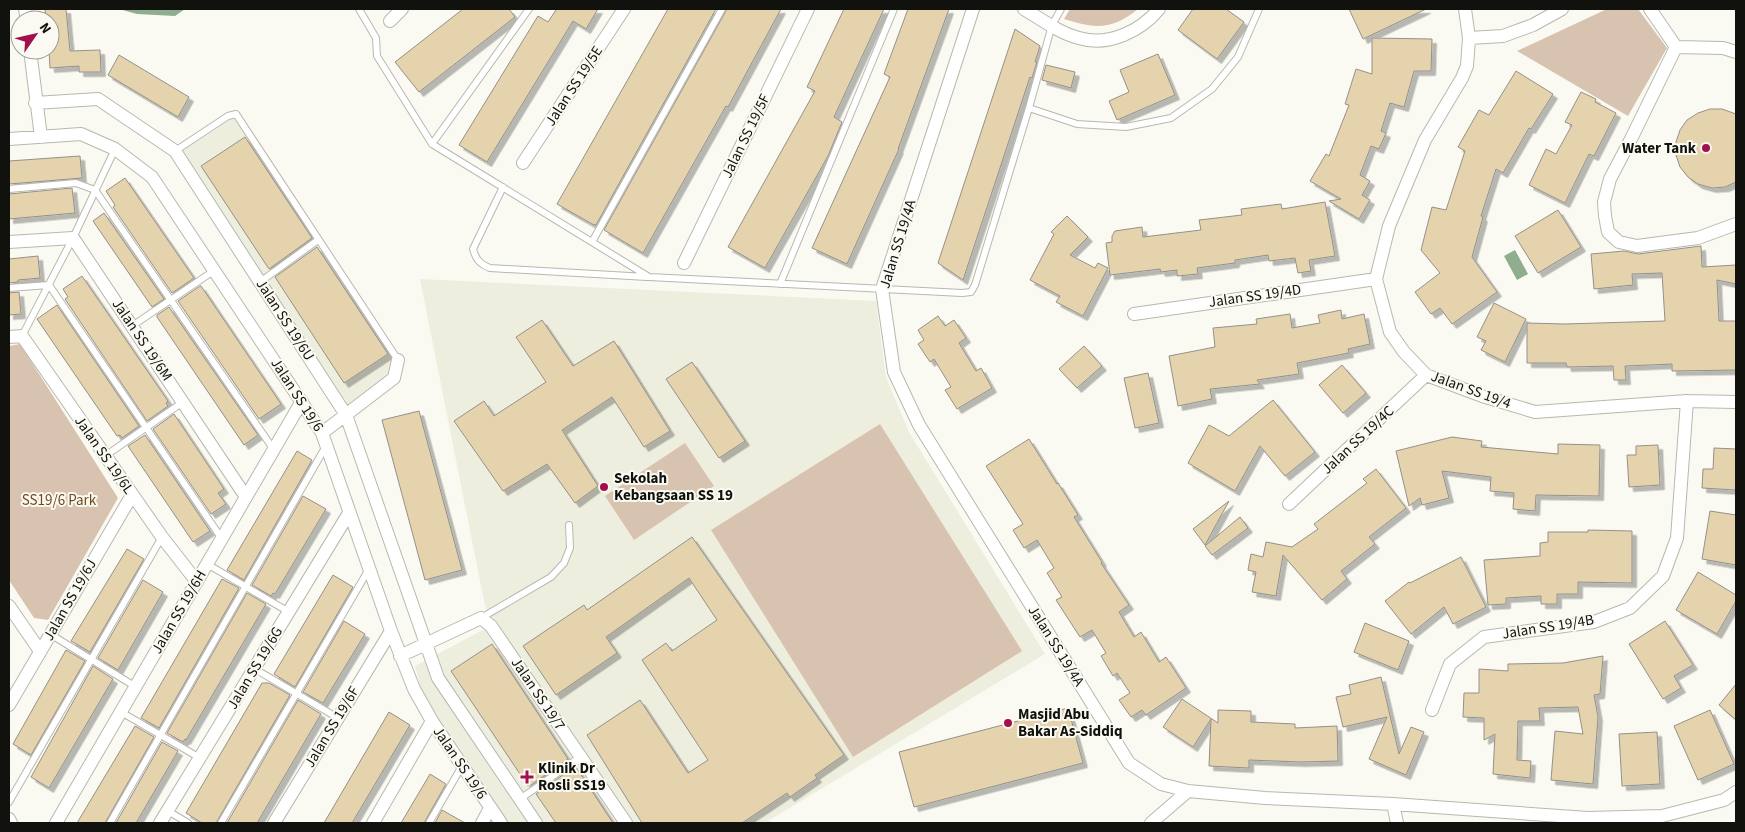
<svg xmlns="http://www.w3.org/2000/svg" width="1745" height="832" viewBox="0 0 1745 832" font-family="'Source Sans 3',sans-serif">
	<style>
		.built { fill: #eeeedf }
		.green { fill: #d8c3b0 }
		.water { fill: #8fad8f }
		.building { fill: #e5d3ad; stroke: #94908a; filter: url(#shadow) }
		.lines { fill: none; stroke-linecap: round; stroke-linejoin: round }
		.lane-casing { stroke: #b8b8b0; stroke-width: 8 }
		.street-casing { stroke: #b8b8b0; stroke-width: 14 }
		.lane { stroke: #fff; stroke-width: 6 }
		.street { stroke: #fff; stroke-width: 12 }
		.poi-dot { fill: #a40f4d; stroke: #fafaf2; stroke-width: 2 }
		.labels { text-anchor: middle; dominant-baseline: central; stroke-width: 4; stroke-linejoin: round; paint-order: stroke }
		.street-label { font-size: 15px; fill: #11110e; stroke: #fafaf2 }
		.poi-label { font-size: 15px; font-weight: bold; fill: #11110e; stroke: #fafaf2; text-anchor: start }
		.park-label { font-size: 15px; fill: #73491b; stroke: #fafaf2 }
	</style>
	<defs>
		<filter id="shadow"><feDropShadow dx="4.5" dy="4.5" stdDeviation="0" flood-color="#0004"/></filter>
	</defs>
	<rect width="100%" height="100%" fill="#fafaf2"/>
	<path class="built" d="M234,117L393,357L389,375L349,407L182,151Z
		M420,279L876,301L886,377L909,432L1045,654L768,821L777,823H494L501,811L422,693L415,666L496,623L485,606Z"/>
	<path class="green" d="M1070,9H1138C1112,30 1095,29 1064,19Z
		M1607,9H1638L1667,48L1628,116L1517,51Z
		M20,344L118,498L48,620L34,618L9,580V346Z
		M880,424L1022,651L853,757L711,530Z
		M685,443L714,486L634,540L605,496Z"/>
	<path class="water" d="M119,9H185L175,16L137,14Z
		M1515,250L1528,274L1517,280L1504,256Z"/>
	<path class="building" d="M45,9H66L70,51L100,50L101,72H79V66L50,68L49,50L50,20H46Z
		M463,9H509L515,17L419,92L395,62Z
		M553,9H598L586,29L573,21L487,162L459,145L538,16L548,22L556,10Z
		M668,9H716L596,225L592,224L557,204Z
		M727,9H781L728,107L726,106L643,253L604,230Z
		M844,9H884L834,117L842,122L828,156L765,268L728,247L815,91L807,87Z
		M908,9H949L898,149H899L847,264L812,248L890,77L884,74Z
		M1193,9H1226L1244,22L1217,59L1178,30Z
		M1349,9H1426L1363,39Z
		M1015,29L1040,46L1035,62H1037L1032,78L1030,77L963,280L938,263Z
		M1372,38L1432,39L1431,71H1414L1404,107L1390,103L1381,131L1386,133L1379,149L1371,146L1360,175L1370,181L1362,195L1370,200L1359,219L1329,201L1341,199L1310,181L1326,154L1329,156L1349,105L1345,104L1356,69L1372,74Z
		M1158,54L1175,95L1117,120L1109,101L1129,92L1120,70Z
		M119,55L189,97L178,117L108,75Z
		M1046,65L1075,72L1071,88L1042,80Z
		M1516,71L1553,94L1531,129L1529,128L1503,173L1496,169L1481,216L1483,217L1472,257L1497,292L1452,324L1440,308L1431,314L1415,292L1440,273L1421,250L1432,207L1446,210L1465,151L1458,147L1479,110L1489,115Z
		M1581,92L1596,99L1595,102L1616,113L1594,156L1589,154L1565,203L1529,185L1546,149L1556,154L1572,125L1565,122Z
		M1710,109H1722L1736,114V182L1725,187L1712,188L1698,184L1688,177L1680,167L1676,155V142L1680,130L1687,120L1698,113Z
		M245,137L312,238L269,269L201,166Z
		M80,156L82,178L9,184V161Z
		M125,178L194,278L172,293L113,207L115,205L106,191Z
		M72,188L75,213L9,219V194Z
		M1325,202L1335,256L1309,260L1311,271L1298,273L1295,258L1269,261L1268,255L1235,260V263L1197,268L1198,274L1177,276V270L1161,272L1160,269L1110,275L1106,243L1112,242V236L1115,231L1142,227L1143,237L1201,230L1199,220L1242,215L1241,209L1281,204L1282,209Z
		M1558,210L1581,247L1538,273L1515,236Z
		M104,213L164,299L152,307L93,221Z
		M1067,216L1088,237L1070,255L1095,268L1098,263L1108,268L1083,316L1056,302L1060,296L1030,280L1054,234L1051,232Z
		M1701,246L1702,267L1736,265V284L1717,280L1719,321H1736V370L1672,371V364L1625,366L1626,380H1614L1613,366L1567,367L1566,363H1527V323L1565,324L1665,321L1662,273L1632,274L1633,285L1594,289L1591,254L1624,251L1638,254Z
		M317,247L388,354L344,383L275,277Z
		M38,256L40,278L18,280V282L9,283V259Z
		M82,276L168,401L166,403L168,406L147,421L65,299L68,297L63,289Z
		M200,286H201L281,404L259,419L178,301Z
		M19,292L21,314L9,315V293Z
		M1494,303L1526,319L1505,362L1481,350L1486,341L1477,337Z
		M57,305L139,426L122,438L120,435L117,436L37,319Z
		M169,307L258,435L244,445L157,317V315Z
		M1341,310L1342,319L1364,314L1370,344L1348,349L1349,353L1297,363L1299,374L1257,380L1260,384L1210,389L1212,399L1178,406L1169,356L1215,347L1213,328L1257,324L1256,319L1290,314L1292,328L1320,323L1318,315Z
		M938,316L945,326L954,320L966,338L959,343L976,371L981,368L992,388L957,409L945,390L951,387L934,359L930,362L918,344L924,340L918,330Z
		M542,320L573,366L614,341L670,431L644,447L612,397L562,430L598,486L575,503L547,464L503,491L454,421L484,401L494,416L546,382L516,337Z
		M1084,346L1102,366L1077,388L1059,369Z
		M692,362L745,441L719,458L666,379Z
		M1342,365L1366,393L1343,413L1319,385Z
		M1148,373L1159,423L1135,428L1124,378Z
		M1273,400L1315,452L1285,476L1260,446L1235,491L1188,463L1209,425L1229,436Z
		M419,411L462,570L425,580L382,420Z
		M174,414L224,489L218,493L226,504L211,514L153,429Z
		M145,435L210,531L193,542L128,446Z
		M1452,437L1482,441L1481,447L1558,454V444L1600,445L1599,496L1536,495L1535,511L1513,509L1514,493L1490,491L1491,477L1442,471L1449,498L1422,505L1420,498L1409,506L1396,451Z
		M1029,439L1057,484L1058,483L1078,515L1074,517L1102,562L1101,563L1129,605L1119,612L1134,637L1141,632L1159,662L1166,657L1186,688L1146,715L1142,710L1131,717L1119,700L1130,693L1117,673L1113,676L1101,656L1106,653L1092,630L1080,637L1056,600L1062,597L1047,573L1054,568L1037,540L1024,548L1013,530L1023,524L986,466Z
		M1658,445L1660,485L1629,487L1627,455H1636V446Z
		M1714,448L1736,449V490L1702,488L1703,469H1713Z
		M297,451L312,460L244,580L227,570Z
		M1376,469L1406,508L1369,537L1375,544L1341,571L1347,579L1322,600L1283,555L1276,596L1252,592L1256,572L1248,570L1251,554L1263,557L1266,542L1292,547L1318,529L1314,524L1367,483L1363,479Z
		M303,496L326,509L275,594L273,593L271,596L252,585Z
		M1229,501L1205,545L1193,529Z
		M1710,511L1736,515V565L1702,559Z
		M1240,517L1248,528L1212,555L1205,546Z
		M1588,530L1632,531V583L1578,582V594H1557V604H1541V596L1506,598V604L1488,605L1484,560L1540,556V543L1548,542V532H1588Z
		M692,537L844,755L815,775L817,778L790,797L787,793L742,823H642L587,735L640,700L688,773L708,760L642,660L666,643L672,651L717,620L689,578L606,637L617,653L556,695L523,646L584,605L587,610Z
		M127,549L144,559L90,652L71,641Z
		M1461,557L1486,607L1453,624L1444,607L1411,634L1385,601L1409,582L1410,583Z
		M1698,572L1736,595V601L1717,634L1676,610Z
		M333,575L353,587L295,687L274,674Z
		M222,579L239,588L159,728L141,718Z
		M143,580L163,592L118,670L98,658Z
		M247,593L266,604L186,740L185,739L183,742L167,733Z
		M344,621L365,634L323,703L303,692Z
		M1665,621L1693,665L1674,676L1681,688L1663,699L1629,644Z
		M1365,623L1409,641L1398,670L1354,652Z
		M492,644L568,759L531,785L530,784L528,786L451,671Z
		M66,650L85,661L31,755L13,744Z
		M1603,656L1600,694L1594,695L1598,717L1593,784L1551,780L1555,731L1583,734L1578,707L1539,708L1540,721H1518L1517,760L1531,761L1530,778L1493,774L1495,734L1484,740V718L1463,717L1464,693H1479V669L1508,671V664L1563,663Z
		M93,666L113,679L49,788L31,777Z
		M1381,677L1399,754L1411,727L1424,732L1406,775L1369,759L1387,717L1343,727L1336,697L1351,694L1349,685Z
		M262,683H269L290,695L216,823H202L186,813Z
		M1736,684V720L1719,705Z
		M1182,699L1218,723V710L1251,711V722L1295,724V728L1337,726L1338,761L1301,762L1249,760V768L1209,766L1211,719L1193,747L1163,727Z
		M298,700L321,714L257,823H227Z
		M1068,708L1083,763L914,807L899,752Z
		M1710,710L1734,764L1698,780L1674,726Z
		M389,712L410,725L352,823H324Z
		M135,726L154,737L105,823H77Z
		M1657,732L1660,784L1622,786L1619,734Z
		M162,742L178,751L136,823H116Z
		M574,767H576L613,823H556L536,794Z
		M430,774L446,784L424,823H401Z
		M442,810L465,823H435Z"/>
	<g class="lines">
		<g class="lane-casing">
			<path id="lane" d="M359,9L376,38L377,56L432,144L649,277L962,293L971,292L975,285L1029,108L1052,25L1061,9
				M1029,108L1077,124L1126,127L1171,118L1212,89L1238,57L1259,9
				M432,144L529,9
				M175,151L228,116L236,114L398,360
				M503,187L473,249C476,260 480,264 490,268L647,277
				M9,189L76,183L95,190L274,450
				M592,242L722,9
				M260,282L318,240
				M780,284L894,9
				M9,288L49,285L222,539
				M132,326L215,270
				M22,336L73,238L115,149
				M105,456L183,402
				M207,564L289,612
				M481,618L551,577L564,563L570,548L569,525
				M50,634L136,687
				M255,669L338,718
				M121,712L200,758
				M520,799L580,757
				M9,802L162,537
				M168,811L188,823
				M110,823L326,446
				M221,823L369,569
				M429,823L462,766"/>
		</g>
		<g class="street-casing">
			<path id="street" d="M25,9L27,20
				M973,9L882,289L894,372L919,425L1129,763L1161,784L1188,791L1265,798L1393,804L1588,818L1662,816L1724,800L1736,792
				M1024,9C1041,19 1059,33 1079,38C1108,47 1141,31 1159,9
				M1465,9L1469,38L1467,66L1462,78L1425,140L1389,226L1376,279L1390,332L1404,352L1426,375L1482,396L1535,412L1687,401L1736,402
				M1650,9L1676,47L1723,48L1736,52
				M390,21L402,9
				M1469,38L1503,36L1533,25L1562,9
				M1676,47L1631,139L1610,179L1604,202L1605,216L1608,232L1619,242L1637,246L1698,238L1736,224
				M30,50L41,137
				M35,103L98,99L175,151L346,415L438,678L536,823
				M9,139L81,134L115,149L152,177L322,433L391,631L414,689L432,721L501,823
				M523,163L624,9
				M9,242L73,238L246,497
				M684,263L808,9
				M1134,314L1376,279
				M9,337L22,336L162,537L197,582
				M322,433L394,378L398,360
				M1289,504L1426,375
				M9,606L40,651
				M400,656L481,618L491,626L626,823
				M9,705L132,495
				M1432,710L1450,664L1484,637L1594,622L1630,608L1663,576L1677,538L1687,401
				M1393,804L1397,823
				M9,819L11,823
				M56,823L302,401
				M160,823L349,513
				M274,823L391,631
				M373,823L432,721
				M482,823L490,808
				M1151,823L1188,791"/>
		</g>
		<use href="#lane" class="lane"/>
		<use href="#street" class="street"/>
	</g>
	<g class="poi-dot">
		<circle cx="1706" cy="148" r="5"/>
		<circle cx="604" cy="487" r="5"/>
		<circle cx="1008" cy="723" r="5"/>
		<path d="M524.5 769.5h5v5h5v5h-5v5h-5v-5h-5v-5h5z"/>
	</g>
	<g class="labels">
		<g class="street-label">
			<text transform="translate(574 86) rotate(-57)">Jalan SS 19/5E</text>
			<text transform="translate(746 136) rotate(-64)">Jalan SS 19/5F</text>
			<text transform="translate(898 244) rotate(-73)">Jalan SS 19/4A</text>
			<text transform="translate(1255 296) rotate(-8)">Jalan SS 19/4D</text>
			<text transform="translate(285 320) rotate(57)">Jalan SS 19/6U</text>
			<text transform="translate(142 340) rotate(56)">Jalan SS 19/6M</text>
			<text transform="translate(1471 390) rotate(20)">Jalan SS 19/4</text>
			<text transform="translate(297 395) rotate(57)">Jalan SS 19/6</text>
			<text transform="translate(1358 440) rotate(-43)">Jalan SS 19/4C</text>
			<text transform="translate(104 455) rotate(55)">Jalan SS 19/6L</text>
			<text transform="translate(70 600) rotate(-60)">Jalan SS 19/6J</text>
			<text transform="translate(179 612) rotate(-60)">Jalan SS 19/6H</text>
			<text transform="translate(1548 627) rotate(-9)">Jalan SS 19/4B</text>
			<text transform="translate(1056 646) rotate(58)">Jalan SS 19/4A</text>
			<text transform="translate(255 668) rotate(-59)">Jalan SS 19/6G</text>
			<text transform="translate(538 694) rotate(56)">Jalan SS 19/7</text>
			<text transform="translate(332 727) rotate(-59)">Jalan SS 19/6F</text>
			<text transform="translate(460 763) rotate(56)">Jalan SS 19/6</text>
		</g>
		<g class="poi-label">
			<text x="1696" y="148" text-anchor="end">Water Tank</text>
			<text x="614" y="478">Sekolah<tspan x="614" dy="17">Kebangsaan SS 19</tspan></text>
			<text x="1018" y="714">Masjid Abu<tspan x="1018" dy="17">Bakar As-Siddiq</tspan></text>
			<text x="538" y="768">Klinik Dr<tspan x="538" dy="17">Rosli SS19</tspan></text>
		</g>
		<g class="park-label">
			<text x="59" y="500">SS19/6 Park</text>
		</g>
	</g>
	<rect width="1745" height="832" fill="none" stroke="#11110e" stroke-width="20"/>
	<g transform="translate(35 35) rotate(56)"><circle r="24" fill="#fafaf2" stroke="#9d9d97"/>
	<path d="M0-4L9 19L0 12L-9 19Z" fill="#a40f4d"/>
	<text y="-8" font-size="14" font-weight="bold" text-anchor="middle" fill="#11110e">N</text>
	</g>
</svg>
